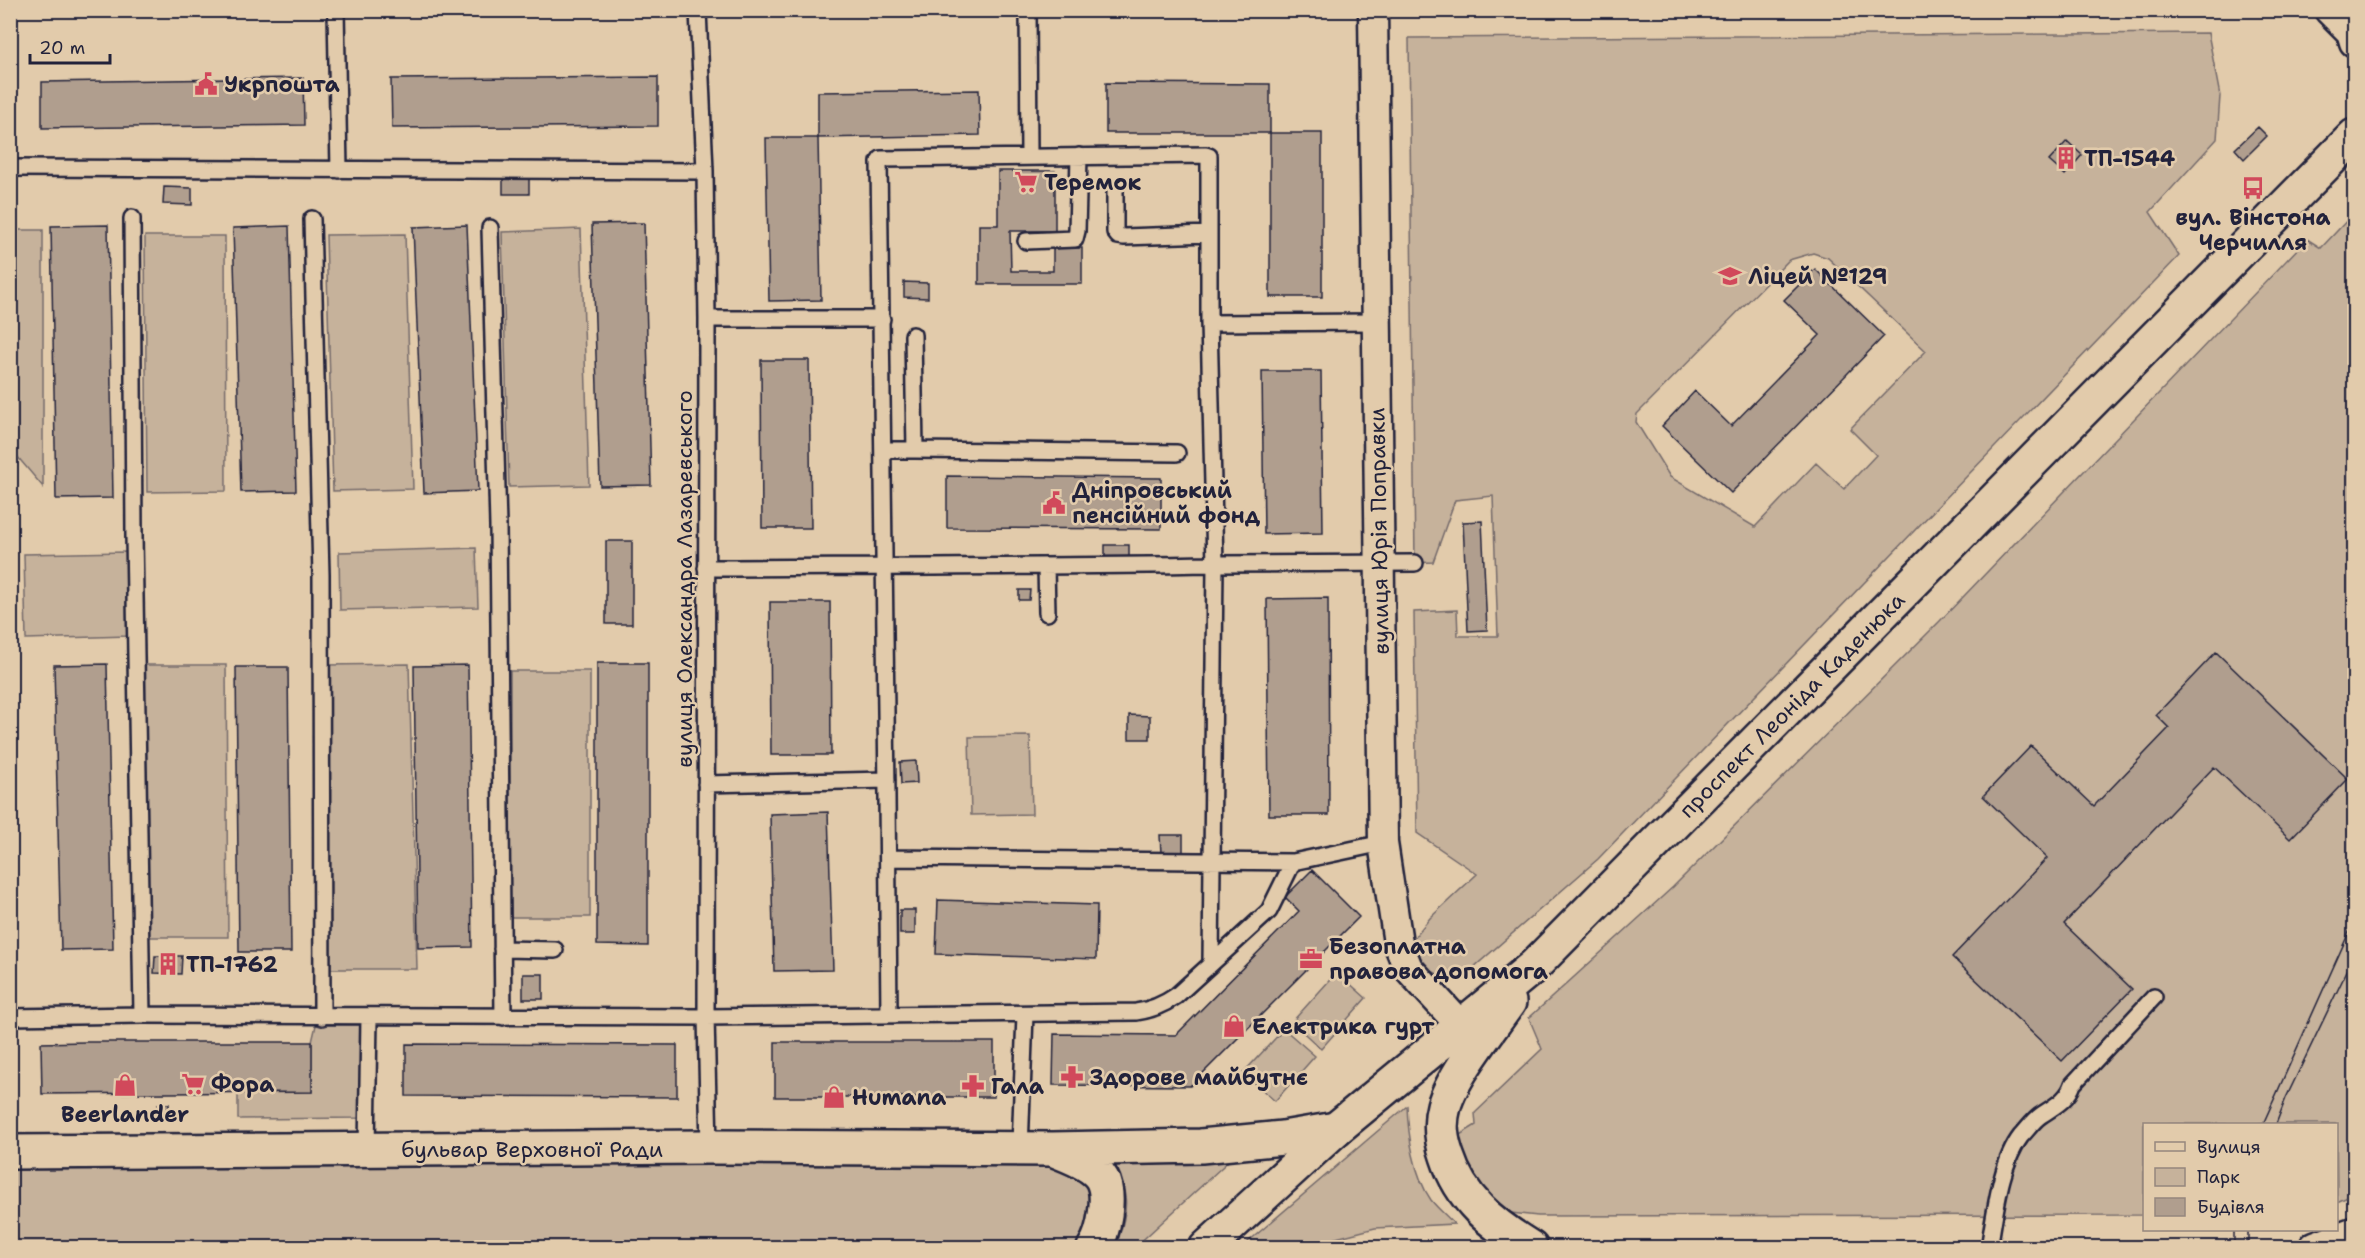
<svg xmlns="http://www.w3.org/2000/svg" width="2365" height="1258" viewBox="0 0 2365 1258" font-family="'Shantell Sans',sans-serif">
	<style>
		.green { fill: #c6b29b; stroke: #746a6b; stroke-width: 1.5; fill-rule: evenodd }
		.building { fill: #b09e8e; stroke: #22223b; stroke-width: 1.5 }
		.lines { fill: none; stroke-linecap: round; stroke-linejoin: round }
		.service-casing { stroke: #22223b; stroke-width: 20 }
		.minor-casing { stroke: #22223b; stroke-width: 33 }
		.tertiary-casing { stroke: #22223b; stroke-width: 38 }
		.trunk-casing { stroke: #22223b; stroke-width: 38 }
		.service { stroke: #e2cbab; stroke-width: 15 }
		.minor { stroke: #e2cbab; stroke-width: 28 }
		.tertiary { stroke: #e2cbab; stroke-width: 33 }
		.trunk { stroke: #e2cbab; stroke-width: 33 }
		.tram { stroke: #22223b; stroke-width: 1.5 }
		.labels { text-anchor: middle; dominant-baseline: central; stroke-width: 5; stroke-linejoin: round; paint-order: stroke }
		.poi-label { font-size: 22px; font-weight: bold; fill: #22223b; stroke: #e2cbab; text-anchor: start }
		.street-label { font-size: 22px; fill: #22223b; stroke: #e2cbab }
	</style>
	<rect width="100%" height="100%" fill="#e2cbab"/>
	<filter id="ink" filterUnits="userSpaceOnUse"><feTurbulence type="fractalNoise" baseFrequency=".0167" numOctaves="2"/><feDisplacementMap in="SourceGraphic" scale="12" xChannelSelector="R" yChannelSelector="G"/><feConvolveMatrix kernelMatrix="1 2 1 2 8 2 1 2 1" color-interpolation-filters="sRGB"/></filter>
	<g filter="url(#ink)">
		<path class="green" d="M2208,33L2220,96L2217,139L2150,212L2179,256L1598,859L1474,967L1448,979L1419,965L1413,939L1430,918L1477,874L1417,833L1414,612L1457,610L1458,636H1498L1493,496L1455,500L1433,562L1415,563L1409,38ZM1813,253L1828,258L1926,351L1850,429L1876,455L1844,489L1816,463L1755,527L1670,477L1636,422L1637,414L1789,260Z
			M2354,213V1194L2337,1202L2336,1124H2144V1215L1538,1216L1511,1213L1485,1196L1453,1139L1476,1125L1475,1113L1542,1049L1529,1018L1673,887L1939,622L2307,239L2321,248Z
			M581,229L589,485L509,487L502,232Z
			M11,230H43V487L11,449Z
			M405,234L413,489L333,491L326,235Z
			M145,236H225L226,491L147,492Z
			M476,548L478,607L340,610L339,552Z
			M126,552L129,636L26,639L24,554Z
			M409,664L417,969H328L325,665Z
			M145,665H226L228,937H146Z
			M510,671H590V917H510Z
			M1030,736L1032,814L971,815L969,737Z
			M1337,972L1366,998L1321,1049L1292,1022Z
			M316,1025H361L362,1118L238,1119V1093L312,1092V1042Z
			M1284,1029L1315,1056L1275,1101L1243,1073Z
			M1407,1106C1408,1134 1414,1176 1431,1200C1438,1209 1447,1216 1454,1224L1375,1228L1301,1247H1242Z
			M1234,1156L1134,1248L1116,1246C1130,1204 1129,1196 1111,1157Z
			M1046,1157L1078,1169L1096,1197L1079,1248H11L10,1166Z"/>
		<path class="building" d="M658,77V126L392,128L391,79Z
			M303,78L304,125L42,128V82Z
			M1106,83L1270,84V133H1106Z
			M979,90L980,135L818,138V92Z
			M2258,127L2267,136L2244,159L2235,149Z
			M1270,133H1322V297H1270Z
			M766,138H818L821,300L769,301Z
			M2067,141L2082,155L2065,175L2049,161Z
			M998,171H1055V231H1010L1011,271H1053V248H1082V284H979V225H998Z
			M503,177H529V194H503Z
			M164,187L192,188V205L163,204Z
			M644,223L651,485L600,486L592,224Z
			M108,225L113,498L56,499L51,226Z
			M467,225L478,491L424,493L413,227Z
			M289,226L296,491L241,492L233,228Z
			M1815,269L1884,336L1731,493L1662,426L1695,391L1731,426L1820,335L1784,300Z
			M904,282L928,283V298L904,297Z
			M761,360H809L811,528H762Z
			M1262,371H1321L1323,533L1264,534Z
			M947,476L1161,478V529L947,528Z
			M1482,521L1487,630L1468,631L1463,522Z
			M606,541H632V624H606Z
			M1105,545H1129V559H1105Z
			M1019,590H1030L1029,600H1019Z
			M1328,598L1329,815H1269L1267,599Z
			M770,602H830L831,755H771Z
			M2216,652L2348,779L2290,839L2214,767L2064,924L2132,989L2062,1061L1952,957L2047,858L1983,796L2031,746L2094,806L2169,728L2156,715Z
			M597,663H648V946L597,945Z
			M107,664L113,949L61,950L54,665Z
			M468,665L472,947L418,948L414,666Z
			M236,667H288L291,952H239Z
			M1129,715L1150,716V739H1129Z
			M916,761L917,783L901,784L900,762Z
			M828,812L833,970L774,971L770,814Z
			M1160,835H1183V853H1161Z
			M1312,870L1359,917L1190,1086L1053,1085L1054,1034L1176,1035L1299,911L1285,897Z
			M938,900L1097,905L1096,959L936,954Z
			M900,910H915V934H900Z
			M155,956H182L181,974L154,973Z
			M523,974H543V999H523Z
			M85,1042H312V1092L42,1094L41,1043Z
			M775,1042H994V1097H775Z
			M406,1044L677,1045V1097L406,1096Z
			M158,1104H169V1111L158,1112Z"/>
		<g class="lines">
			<g class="service-casing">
				<path id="service" d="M336,10L339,170
					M698,10L705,171L707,319L706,1017L709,1147
					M1028,10L1029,156
					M10,168L705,171
					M1115,190V232L1118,236L1124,237L1209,234
					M132,218L134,536L142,1015
					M312,219L321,575L322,1017
					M490,228L498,526L503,1017
					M1026,241L1075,239L1077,231L1079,156
					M707,319H882
					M1209,323L1376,322
					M884,450H915L913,335
					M915,450L1177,453
					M1046,566L1047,613
					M706,568C875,567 1045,567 1215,564L1209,323V156L1206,155L881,159L879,162C885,446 886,730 889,1014
					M706,784L887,780
					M888,858L1293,862
					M502,949L555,950
					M1211,963L1215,564L1415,563
					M10,1017L142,1015L706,1017L1136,1012C1152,1010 1163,1005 1176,996L1269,911L1293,862L1383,843
					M1020,1149L1025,1014
					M367,1150L369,1017
					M1989,1248C1995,1215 2000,1163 2021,1136C2027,1130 2033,1121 2040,1116C2053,1107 2068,1100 2073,1084L2154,997"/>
			</g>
			<g class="minor-casing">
				<path id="minor" d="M1373,10L1383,843L1398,943L1408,968L1462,1027
					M2329,10L2351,32L2354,42"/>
			</g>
			<g class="tertiary-casing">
				<path id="tertiary" d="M1055,1150C1069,1156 1094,1164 1102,1179C1111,1196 1104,1233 1094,1248
					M10,1152L709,1147L1053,1149L1201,1146L1283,1138L1336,1129"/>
			</g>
			<g class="trunk-casing">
				<path id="trunk" d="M1509,1002C1491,1028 1452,1076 1444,1106C1439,1124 1441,1139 1447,1156C1461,1200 1492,1224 1531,1248
					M1206,1248L1336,1129L1534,966L2354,136
					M2316,1248L2354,1234"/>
			</g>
			<use href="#service" class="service"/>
			<use href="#minor" class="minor"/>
			<use href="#tertiary" class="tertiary"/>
			<use href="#trunk" class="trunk"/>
			<path class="tram" d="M2263,1124L2354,921
				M2276,1124L2286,1098L2354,956
				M2234,1230V1248
				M2248,1248V1230"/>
		</g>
	</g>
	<defs>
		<g id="civic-bare" transform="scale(1.8)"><path d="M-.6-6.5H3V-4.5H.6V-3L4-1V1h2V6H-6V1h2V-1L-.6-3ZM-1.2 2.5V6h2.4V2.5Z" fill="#d1495b" stroke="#e2cbab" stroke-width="2.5" paint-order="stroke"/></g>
		<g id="building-bare" transform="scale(1.8)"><path d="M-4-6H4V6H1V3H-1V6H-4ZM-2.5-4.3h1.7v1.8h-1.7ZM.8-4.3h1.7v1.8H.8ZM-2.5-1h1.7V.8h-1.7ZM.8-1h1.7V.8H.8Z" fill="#d1495b" stroke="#e2cbab" stroke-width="2.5" paint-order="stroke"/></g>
		<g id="supermarket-bare" transform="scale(1.8)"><path d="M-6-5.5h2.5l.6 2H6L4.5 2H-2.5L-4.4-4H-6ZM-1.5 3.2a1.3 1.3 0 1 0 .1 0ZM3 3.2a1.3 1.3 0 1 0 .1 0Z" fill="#d1495b" stroke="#e2cbab" stroke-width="2.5" paint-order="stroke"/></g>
		<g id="bus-bare" transform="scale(1.8)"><path d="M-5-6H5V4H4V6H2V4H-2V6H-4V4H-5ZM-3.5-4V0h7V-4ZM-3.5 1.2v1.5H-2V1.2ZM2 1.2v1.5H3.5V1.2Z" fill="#d1495b" stroke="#e2cbab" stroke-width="2.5" paint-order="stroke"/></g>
		<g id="school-bare" transform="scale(1.8)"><path d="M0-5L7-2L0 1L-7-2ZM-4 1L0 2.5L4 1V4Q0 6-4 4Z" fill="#d1495b" stroke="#e2cbab" stroke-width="2.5" paint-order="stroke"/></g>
		<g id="office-bare" transform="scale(1.8)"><path d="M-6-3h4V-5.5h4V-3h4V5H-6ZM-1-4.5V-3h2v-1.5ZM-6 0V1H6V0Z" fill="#d1495b" stroke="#e2cbab" stroke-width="2.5" paint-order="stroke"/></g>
		<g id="shop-bare" transform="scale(1.8)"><path d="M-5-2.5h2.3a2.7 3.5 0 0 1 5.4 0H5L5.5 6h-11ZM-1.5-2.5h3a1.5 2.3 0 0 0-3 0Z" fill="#d1495b" stroke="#e2cbab" stroke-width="2.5" paint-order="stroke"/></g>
		<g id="pharmacy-bare" transform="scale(1.8)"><path d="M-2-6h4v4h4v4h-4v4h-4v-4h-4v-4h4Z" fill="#d1495b" stroke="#e2cbab" stroke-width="2.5" paint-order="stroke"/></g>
	</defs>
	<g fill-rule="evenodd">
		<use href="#civic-bare" x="206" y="84"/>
		<use href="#building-bare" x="2066" y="158"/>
		<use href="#supermarket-bare" x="1026" y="182"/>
		<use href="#bus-bare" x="2253" y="188"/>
		<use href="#school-bare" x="1730" y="276"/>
		<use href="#civic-bare" x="1054" y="503"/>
		<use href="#office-bare" x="1311" y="959"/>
		<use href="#building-bare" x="168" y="964"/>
		<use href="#shop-bare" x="1234" y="1026"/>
		<use href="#pharmacy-bare" x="1072" y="1077"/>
		<use href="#supermarket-bare" x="193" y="1084"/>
		<use href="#shop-bare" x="125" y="1085"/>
		<use href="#pharmacy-bare" x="973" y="1086"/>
		<use href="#shop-bare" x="834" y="1097"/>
	</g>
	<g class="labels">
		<g class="poi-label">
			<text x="224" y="84">Укрпошта</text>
			<text x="2084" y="158">ТП-1544</text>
			<text x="1044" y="182">Теремок</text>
			<text x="2253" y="217" text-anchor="middle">вул. Вінстона<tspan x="2253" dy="25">Черчилля</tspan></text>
			<text x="1748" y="276">Ліцей №129</text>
			<text x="1072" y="490">Дніпровський<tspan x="1072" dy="25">пенсійний фонд</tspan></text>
			<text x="1329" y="946">Безоплатна<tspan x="1329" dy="25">правова допомога</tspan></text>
			<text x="186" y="964">ТП-1762</text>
			<text x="1252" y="1026">Електрика гурт</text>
			<text x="1090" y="1077">Здорове майбутнє</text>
			<text x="211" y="1084">Фора</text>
			<text x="991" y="1086">Гала</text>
			<text x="852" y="1097">Humana</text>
			<text x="125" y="1114" text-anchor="middle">Beerlander</text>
		</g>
		<g class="street-label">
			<text transform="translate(1379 531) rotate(-91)">вулиця Юрія Поправки</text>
			<text transform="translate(684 579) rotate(-90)">вулиця Олександра Лазаревського</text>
			<text transform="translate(1792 705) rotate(-45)">проспект Леоніда Каденюка</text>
			<text x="532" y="1149">бульвар Верховної Ради</text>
		</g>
	</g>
	<rect width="2365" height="1258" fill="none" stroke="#e2cbab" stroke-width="36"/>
	<rect x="18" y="18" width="2329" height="1222" fill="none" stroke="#22223b" stroke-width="2" filter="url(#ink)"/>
	<rect x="2143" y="1123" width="195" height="108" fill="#e2cbab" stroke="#95877e" stroke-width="1.5"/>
	<rect x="2155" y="1142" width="30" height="9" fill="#e2cbab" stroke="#95877e" stroke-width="1.5"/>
	<text x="2197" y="1153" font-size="18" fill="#22223b">Вулиця</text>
	<rect x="2155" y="1168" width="30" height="18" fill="#c6b29b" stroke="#95877e" stroke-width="1.5"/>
	<text x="2197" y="1183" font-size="18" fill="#22223b">Парк</text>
	<rect x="2155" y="1198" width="30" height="18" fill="#b09e8e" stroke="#95877e" stroke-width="1.5"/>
	<text x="2197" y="1213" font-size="18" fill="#22223b">Будівля</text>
	<path d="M30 54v9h80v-9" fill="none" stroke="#22223b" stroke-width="3"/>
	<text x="39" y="54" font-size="18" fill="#22223b" stroke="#e2cbab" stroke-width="4.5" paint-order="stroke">20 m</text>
</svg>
